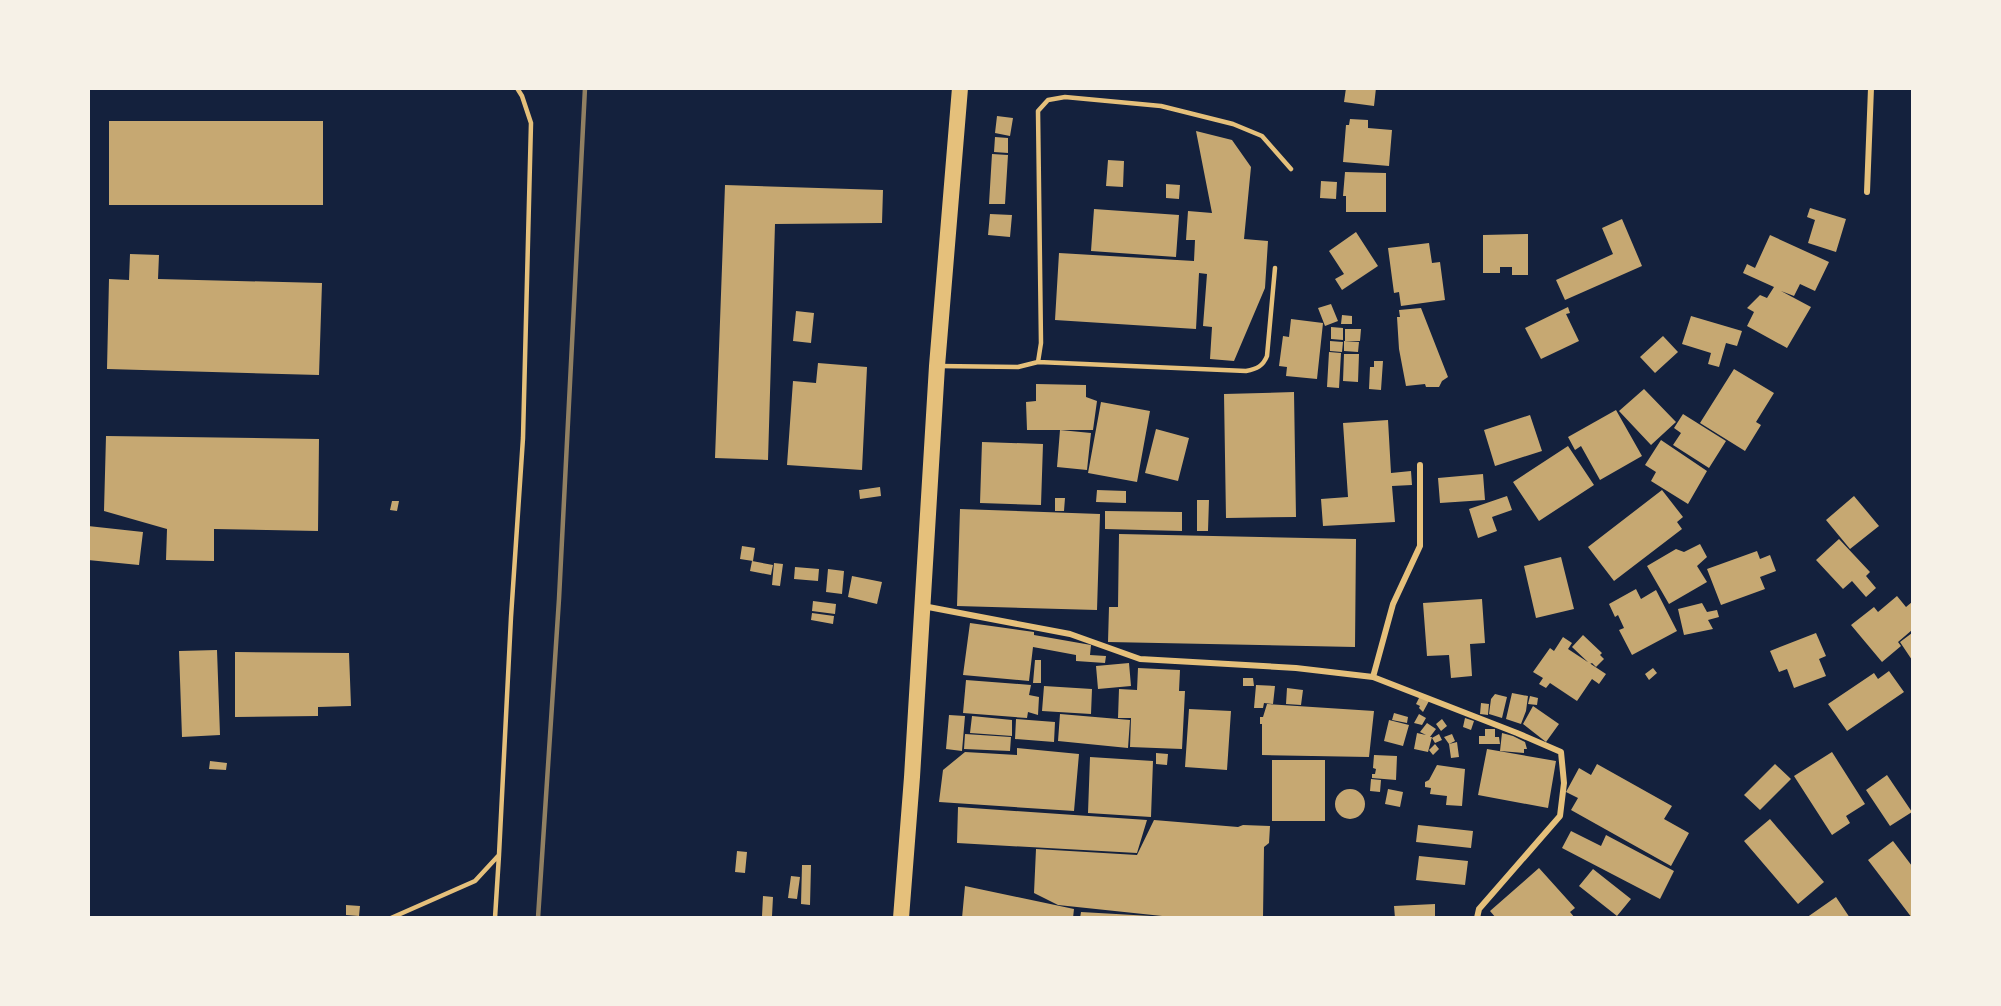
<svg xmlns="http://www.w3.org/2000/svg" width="2001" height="1006" viewBox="0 0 2001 1006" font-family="'Golos Text',sans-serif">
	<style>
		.building { fill: #c6a872 }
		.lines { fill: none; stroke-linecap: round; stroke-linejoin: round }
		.service { stroke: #e5c07b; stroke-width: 4.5 }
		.minor { stroke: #e5c07b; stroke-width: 6 }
		.trunk { stroke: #e5c07b; stroke-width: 16 }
		.rail { stroke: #918062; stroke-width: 4.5 }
	</style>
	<rect width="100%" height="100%" fill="#14213d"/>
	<path class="building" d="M1346,88H1376L1374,106L1344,102Z
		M997,116L1013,118L1010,136L995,133Z
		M1350,119L1368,120V128L1392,130L1389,166L1343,162L1346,125H1349Z
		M109,121H323V205H109Z
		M1196,131L1232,140L1251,167L1244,239L1268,241L1265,288L1234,361L1210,359L1212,327L1203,326L1207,274L1199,273L1196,329L1055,320L1059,253L1194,261L1195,240H1186L1188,211L1212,213Z
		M995,137L1008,138V153L994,152Z
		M992,154L1008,155L1005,204H989Z
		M1108,160L1124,161L1123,187L1106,186Z
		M1345,172L1386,173V212H1346V196H1343Z
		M1321,181L1337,182L1336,199L1320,198Z
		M1166,184L1180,185L1179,199L1166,198Z
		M725,185L883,190L882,223L775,224L768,460L715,458Z
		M1810,208L1846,219L1836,252L1808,243L1815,220L1807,217Z
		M1094,209L1179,215L1176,257L1091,251Z
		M990,214L1012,215L1010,237L988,235Z
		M1622,219L1642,266L1565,300L1556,280L1613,254L1602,228Z
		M1356,232L1378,266L1342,290L1335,279L1344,274L1329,251Z
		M1528,234V275H1512V267H1500V273H1483V235Z
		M1770,235L1829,262L1815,291L1800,284L1794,296L1781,291L1811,307L1787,348L1747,326L1754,312L1747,308L1760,295L1767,298L1774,287L1743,273L1747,264L1755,268Z
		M1429,243L1432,263L1440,262L1445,300L1401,306L1399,292L1394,293L1388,248Z
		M130,254L159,255L158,279L322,283L319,375L107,369L109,279L129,280Z
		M1331,304L1338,321L1325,326L1318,308Z
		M1568,307L1570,313L1566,314L1579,341L1541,359L1525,328Z
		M1421,308L1448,377L1442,381L1439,387H1426L1425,384L1406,386L1399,349L1397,317H1400L1399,310Z
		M796,311L814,313L811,343L793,341Z
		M1342,315L1352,316V324H1341Z
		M1691,316L1742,331L1737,346L1726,343L1719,367L1708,364L1711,353L1682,344Z
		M1291,319L1323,323L1317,379L1286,376L1287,367L1279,366L1283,336L1289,337Z
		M1331,327L1343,328V340L1331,339Z
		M1345,329H1361L1360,341H1345Z
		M1663,336L1678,352L1655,373L1640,357Z
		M1330,341L1343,342L1342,352L1330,351Z
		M1344,341L1359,342L1358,352L1344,351Z
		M1329,352L1341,353L1339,388L1327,387Z
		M1344,354H1359L1358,382L1343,381Z
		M1374,361H1383L1381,390L1369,389L1370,367H1374Z
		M818,363L867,367L862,470L787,465L793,381L816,383Z
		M1734,369L1774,393L1756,422L1761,425L1745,451L1700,423Z
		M1036,384L1086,385V397L1097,401L1093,430H1027L1026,402L1036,401Z
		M1644,389L1676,422L1651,445L1619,411Z
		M1294,392L1296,517L1226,518L1224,394Z
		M1101,402L1150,411L1137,482L1088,473Z
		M1616,410L1642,456L1600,480L1581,446L1575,450L1568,437Z
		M1683,414L1726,441L1709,468L1673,445L1681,433L1674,428Z
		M1530,415L1542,451L1495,466L1484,430Z
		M1388,420L1391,473L1411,471L1412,485L1392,486L1395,522L1323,526L1321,499L1348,497L1343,423Z
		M1156,429L1189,438L1178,481L1145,473Z
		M1060,430L1091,433L1087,470L1057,467Z
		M106,436L319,439L318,531L214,529V561L166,560L167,529L104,511Z
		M1661,440L1707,471L1688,504L1651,481L1656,472L1645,465Z
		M982,442L1043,444L1041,505L980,503Z
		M1568,446L1594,485L1539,521L1513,482Z
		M1483,474L1485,500L1440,503L1438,478Z
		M880,487L881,496L860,499L859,490Z
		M1097,490L1126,491V503L1096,502Z
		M1662,490L1683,517L1677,522L1682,529L1614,581L1588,547Z
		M1507,496L1512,510L1492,517L1497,531L1478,538L1469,509Z
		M1854,496L1879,526L1850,549L1826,520Z
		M1055,498H1065L1064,511H1055Z
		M1197,500H1209L1208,531H1197Z
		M392,501H399L397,511L390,510Z
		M960,509L1100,514L1097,610L957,606Z
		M1105,511L1182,512V531L1105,529Z
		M88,526L143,532L139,565L88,560Z
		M1119,534L1356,539L1355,647L1108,642L1109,607H1118Z
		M1839,539L1870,572L1866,576L1876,588L1866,597L1852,581L1843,589L1816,560Z
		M1700,544L1707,557L1697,566L1707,582L1669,604L1647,566L1676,549L1684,552Z
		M742,546L755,548L753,561L740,559Z
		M1757,551L1760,559L1770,555L1776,571L1760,577L1765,589L1721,605L1707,569Z
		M1561,557L1574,609L1536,618L1524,566Z
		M752,561L773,565L771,575L750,571Z
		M774,563L783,564L780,586L772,585Z
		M795,567L819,569L818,581L794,579Z
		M828,569L844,571L842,594L826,592Z
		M852,576L882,582L877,604L848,597Z
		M1636,589L1641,599L1656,590L1677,631L1632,655L1619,630L1624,628L1618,615L1615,617L1609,604Z
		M1897,596L1906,607L1912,602V630L1898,642L1901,646L1882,662L1851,625L1874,607L1878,612Z
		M1482,599L1485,643L1470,644L1472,676L1451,678L1449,655L1427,656L1423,603Z
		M813,601L836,604L835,614L812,611Z
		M1702,603L1707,612L1717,610L1719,617L1708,620L1713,629L1684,635L1678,609Z
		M812,613L834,616L833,624L811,620Z
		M970,623L1034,632V635L1091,645L1090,655L1106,656L1105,663L1076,661V655L1033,647L1029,681L963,675Z
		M1816,633L1826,656L1819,659L1826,676L1794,688L1787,669L1779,672L1770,651Z
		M1912,633V660L1900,642Z
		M1583,635L1602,653L1600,655L1604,659L1596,667L1592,663L1590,664L1572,647Z
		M1563,637L1572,643L1568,649L1606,674L1599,684L1592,679L1577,701L1550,683L1546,688L1539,684L1543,678L1533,672L1550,648L1554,651Z
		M217,650L220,735L182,737L179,651Z
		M235,652L349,653L351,706L318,707V716L235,717Z
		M1035,660H1041V683H1033Z
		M1129,663L1131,686L1098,689L1096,666Z
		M1138,668L1180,670L1179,691H1185L1182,749L1130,747L1131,718H1118L1119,689L1137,690Z
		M1653,668L1657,673L1649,680L1645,674Z
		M1889,671L1904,692L1847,731L1828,704L1874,673L1878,679Z
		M1243,678H1253L1254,686H1243Z
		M966,680L1031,685L1029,695L1039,697L1038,715L1028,712L1027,718L963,713Z
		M1256,685L1275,686L1273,704L1264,703L1263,708H1254Z
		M1044,686L1092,689L1091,714L1042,711Z
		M1287,688L1303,690L1301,705L1286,704Z
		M1512,693L1528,696L1526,711L1521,724L1506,719Z
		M1495,694L1507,697L1502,718L1489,714L1491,699Z
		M1420,696L1429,701L1423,712L1419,708L1420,706L1416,704Z
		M1530,696L1538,698L1537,705L1528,704Z
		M1481,703L1489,704L1488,715L1480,714Z
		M1267,704L1374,711L1369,757L1262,755V724H1260V717H1263Z
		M1533,706L1559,724L1546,742L1523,724Z
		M1189,709L1231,711L1227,770L1185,767Z
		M1394,713L1408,717L1407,723L1392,720Z
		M1060,714L1130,720L1128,748L1058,741Z
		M1419,714L1426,718L1422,725L1414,723Z
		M949,715L965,716L962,751L946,749Z
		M972,716L1012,720V736L970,733Z
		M1465,718L1474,721L1471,730L1463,727Z
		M1016,719L1055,722L1054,742L1015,739Z
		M1442,719L1447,726L1441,731L1436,724Z
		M1389,720L1409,725L1403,746L1384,741Z
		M1427,723L1436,729L1430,737H1432L1428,752L1414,749L1417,733L1426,735L1420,732Z
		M1485,729H1495V737H1499L1500,744H1479V736H1485Z
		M1502,733L1513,736L1525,742L1527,749H1524V753L1500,751Z
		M965,734L1011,737L1010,751L964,749Z
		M1439,734L1442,740L1435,743L1432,738Z
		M1452,734L1455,741L1449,744L1457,742L1459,757L1451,758L1449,744L1444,737Z
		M1435,744L1439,749L1433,755L1429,750Z
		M1017,748L1079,754L1074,811L939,802L943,770L965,752L1017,755Z
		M1487,749L1556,761L1548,808L1478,795Z
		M1832,752L1865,804L1846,816L1850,823L1832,835L1794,776Z
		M1156,753L1168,754L1167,765L1156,764Z
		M1374,755L1397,756L1396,780L1372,778V774H1375L1376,769L1373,768Z
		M1090,757L1153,761L1151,817L1088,813Z
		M1272,760H1325V821H1272Z
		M210,761L227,763L226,770L209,769Z
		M1597,764L1672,806L1664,819L1689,833L1671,866L1571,810L1578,798L1566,792L1579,768L1591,775Z
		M1775,764L1791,779L1760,810L1744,795Z
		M1437,765L1465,769L1462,806L1446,805L1447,796L1430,794L1431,788L1425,787V782L1429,780Z
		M1887,775L1912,812L1890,826L1866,790Z
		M1371,779L1381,780L1380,792L1370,791Z
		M1335 804a15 15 0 1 1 30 0a15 15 0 1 1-30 0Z
		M1388,789L1403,792L1400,807L1385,804Z
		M958,807L1147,820L1137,853L957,843Z
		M1770,819L1824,882L1798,904L1744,841Z
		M1154,820L1238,827L1243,825L1270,826L1269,843L1264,847L1263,918H1181L1058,905L1034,893L1036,849L1137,855Z
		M1418,825L1473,831L1471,848L1416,842Z
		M1571,831L1601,846L1606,835L1674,871L1660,899L1562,848Z
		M1893,841L1912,866V918L1868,860Z
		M737,851L747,852L745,873L735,872Z
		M1419,856L1468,861L1465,885L1416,880Z
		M802,865H811L810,905L801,904Z
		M1539,868L1575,908L1570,912L1575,918H1496L1490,911Z
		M1593,869L1631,899L1617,916L1579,886Z
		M791,876L800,877L797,899L788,898Z
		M965,886L1074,909L1073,918H962Z
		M763,896L773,897L772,916H762Z
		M1836,897L1850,918H1806Z
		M1435,904V918H1395L1394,906Z
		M346,905L360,906L359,916L346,915Z
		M1081,912L1151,916L1150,918H1080Z"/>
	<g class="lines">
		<path class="service" d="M1038,362L1246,371C1257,369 1263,366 1267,356L1275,268
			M939,366L1018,367L1038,362L1041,343L1038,111L1048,100L1065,97L1161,106L1233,124L1262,136L1291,169
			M391,918L475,881L499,855L511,617L523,438L531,123L522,96L517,88
			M495,918L499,855"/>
		<path class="minor" d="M1867,192L1871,88
			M923,606L1070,634L1140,659L1296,668L1373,677L1517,733L1561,752L1564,783L1560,816L1479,909L1477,918
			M1373,677L1393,604L1420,546V465"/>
		<path class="trunk" d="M901,918L912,777L937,366L960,88"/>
		<path class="rail" d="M538,918L559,599L585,88"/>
	</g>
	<rect width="2001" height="1006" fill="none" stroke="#f6f1e7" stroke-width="180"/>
</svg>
